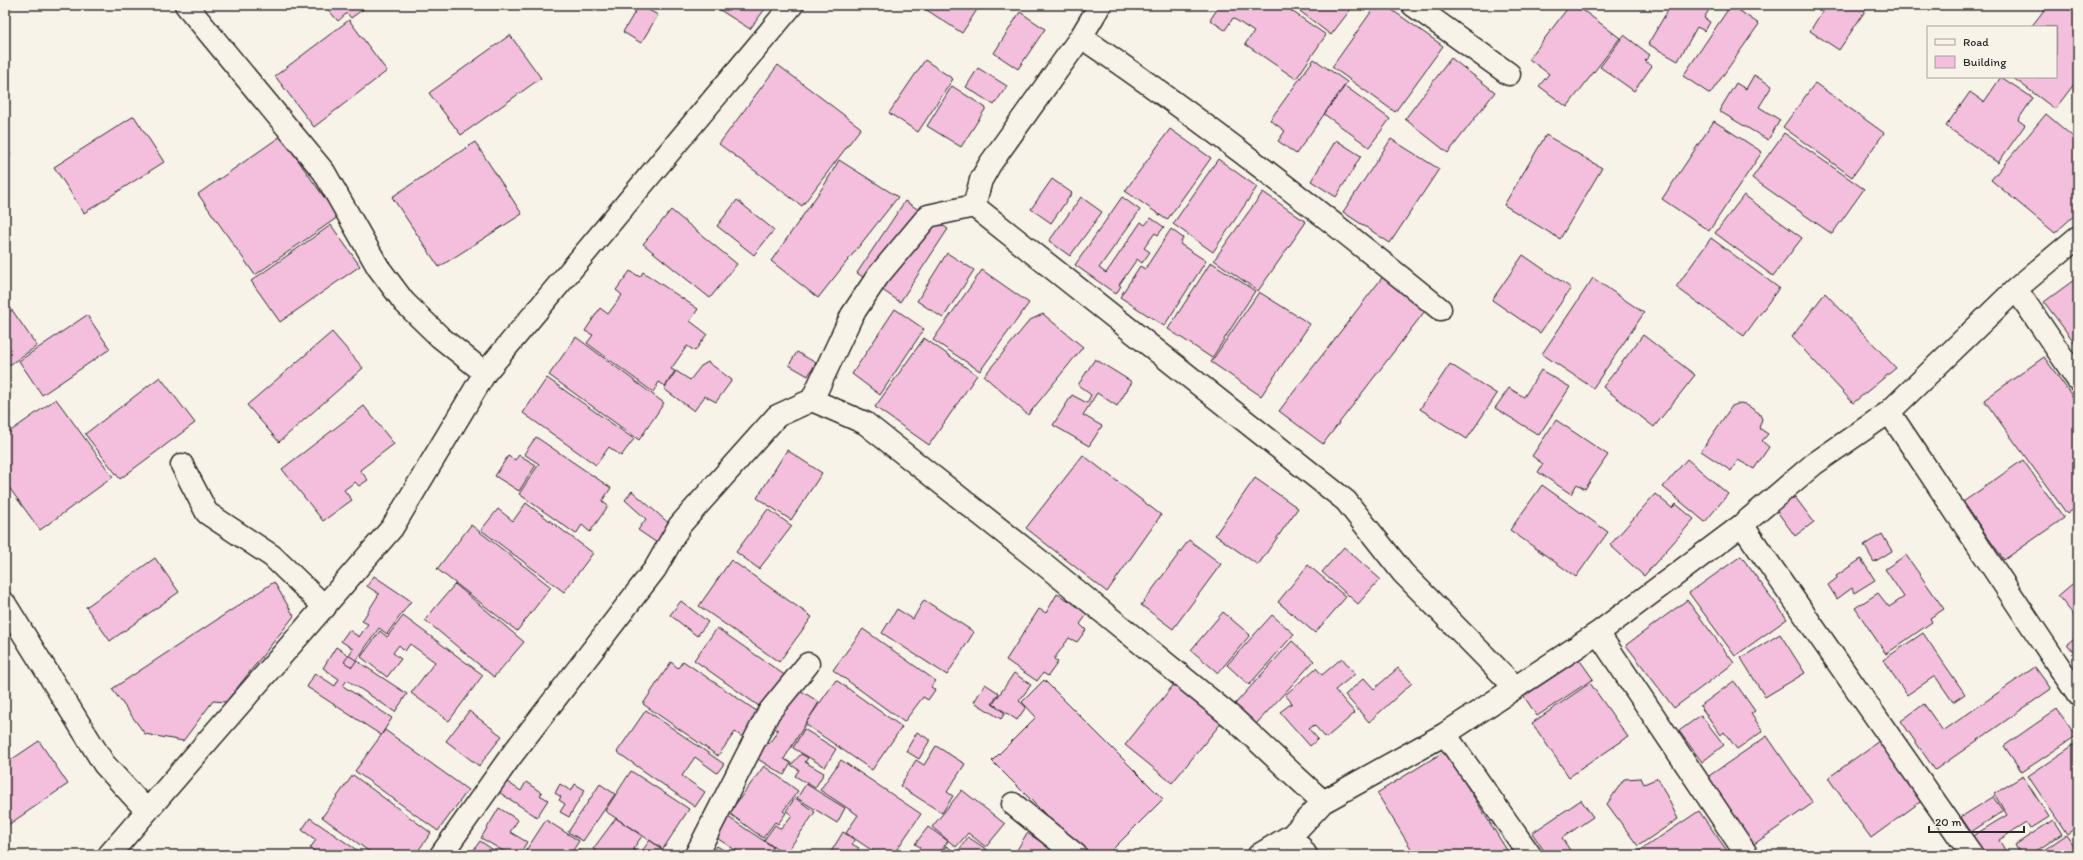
<svg xmlns="http://www.w3.org/2000/svg" width="2083" height="860" viewBox="0 0 2083 860" font-family="Itim,sans-serif">
	<style>
		.building { fill: #f3bfdd; stroke: #2b2b2b }
		.lines { fill: none; stroke-linecap: round; stroke-linejoin: round }
		.minor-casing { stroke: #2b2b2b; stroke-width: 25 }
		.minor { stroke: #f7f3e8; stroke-width: 22 }
	</style>
	<rect width="100%" height="100%" fill="#f7f3e8"/>
	<filter id="ink" filterUnits="userSpaceOnUse"><feTurbulence type="fractalNoise" baseFrequency=".025" numOctaves="2"/><feDisplacementMap in="SourceGraphic" scale="8" xChannelSelector="R" yChannelSelector="G"/><feConvolveMatrix kernelMatrix="1 2 1 2 8 2 1 2 1" color-interpolation-filters="sRGB"/></filter>
	<g filter="url(#ink)">
		<path class="building" d="M324,5H369L351,18L347,13L338,21Z
			M639,5L658,15L641,43L623,32Z
			M712,5H768L750,29Z
			M919,5H980L962,33Z
			M1220,5H1283L1326,35L1296,79L1245,44L1254,32L1233,18L1225,30L1210,20Z
			M1292,5H1354L1331,35Z
			M1376,5H1385L1443,46L1395,112L1332,67Z
			M1570,5H1576L1620,38L1567,107L1539,86L1549,74L1529,59Z
			M1671,5H1712L1704,18L1710,22L1705,31L1697,27L1678,61L1648,44Z
			M1731,5L1759,24L1710,94L1683,76Z
			M1826,5H1869L1839,50L1810,31Z
			M2048,5H2078V79L2055,109L2012,77H2056V27H2031Z
			M1020,12L1045,29L1018,69L994,53Z
			M349,20L387,71L314,127L275,76Z
			M510,35L541,78L461,135L429,93Z
			M1624,35L1650,55L1645,61L1652,66L1634,91L1600,67Z
			M1451,58L1495,92L1448,153L1405,119Z
			M1314,59L1347,82L1296,154L1278,141L1285,131L1270,120Z
			M925,60L953,79L918,132L889,113Z
			M778,65L861,128L802,206L719,144Z
			M978,68L1007,86L994,105L966,87Z
			M1754,75L1772,86L1759,107L1780,120L1768,140L1719,111L1736,83L1746,89Z
			M2001,77L2033,98L2018,120L2025,125L1998,163L1946,126L1970,92L1984,102Z
			M1815,83L1884,133L1852,177L1783,127Z
			M952,86L986,108L961,147L927,126Z
			M1345,86L1390,119L1369,147L1324,114Z
			M2046,114L2078,141V212L2055,233L1991,180Z
			M134,116L164,162L84,213L54,167Z
			M1714,121L1762,152L1709,231L1662,199Z
			M1170,129L1211,158L1167,220L1125,191Z
			M1784,133L1864,189L1832,234L1752,178Z
			M1546,135L1602,168L1560,239L1504,205Z
			M281,136L338,217L255,275L198,194Z
			M1391,139L1439,169L1390,243L1343,212Z
			M1336,140L1361,156L1336,197L1311,181Z
			M475,142L522,214L439,267L392,197Z
			M5,146L11,155L5,160Z
			M1218,159L1257,187L1213,252L1173,224Z
			M839,160L898,197L818,298L771,261L825,184Z
			M1052,179L1072,193L1051,223L1031,209Z
			M1263,192L1306,222L1258,291L1214,260Z
			M1744,195L1802,238L1773,276L1715,233Z
			M1081,197L1102,212L1070,256L1049,241Z
			M1122,197L1140,210L1099,268L1106,273L1141,222L1145,225L1151,218L1164,227L1158,235L1155,233L1144,248L1150,252L1142,263L1137,259L1119,285L1121,286L1116,294L1075,265Z
			M737,200L774,230L754,255L717,226Z
			M905,201L948,229L900,302L857,273Z
			M671,210L737,264L710,298L643,244Z
			M331,225L360,266L280,322L251,281Z
			M1171,229L1183,238L1180,244L1206,261L1164,326L1120,297L1140,266L1145,269Z
			M1711,238L1779,288L1744,336L1676,287Z
			M947,253L974,270L943,318L917,301Z
			M1523,255L1571,288L1540,333L1492,300Z
			M1211,262L1255,291L1212,358L1168,329Z
			M982,270L1029,303L980,371L933,340Z
			M630,271L640,277L643,272L698,309L690,321L707,334L695,351L687,346L671,369L675,371L665,386L659,382L653,392L587,343L593,335L585,331L600,308L608,314L622,295L616,290Z
			M1385,274L1428,307L1323,444L1279,411Z
			M2078,277V347L2044,302Z
			M1593,278L1644,313L1593,388L1542,354Z
			M1259,292L1310,324L1261,396L1211,362Z
			M1825,293L1896,368L1853,403L1792,337Z
			M895,309L924,329L880,395L852,374Z
			M12,310L37,346L5,368V315Z
			M1043,314L1083,347L1028,415L984,376L1030,320Z
			M87,315L110,349L42,395L19,361Z
			M332,332L363,368L279,442L247,405Z
			M1643,335L1695,375L1654,427L1603,387Z
			M576,337L664,403L639,440L549,375Z
			M924,338L977,375L929,445L875,407Z
			M797,352L816,363L808,376L789,365Z
			M2044,357L2078,404V506L2067,514L1984,400Z
			M1095,359L1132,382L1117,406L1097,393L1083,415L1102,426L1089,446L1053,425L1072,395L1087,403L1091,395L1078,385Z
			M708,362L732,380L716,402L705,396L694,411L664,389L676,371L690,380L701,366Z
			M1450,364L1497,394L1467,439L1420,409Z
			M1541,370L1570,387L1539,435L1495,408L1509,388L1524,397Z
			M160,377L195,423L120,479L85,434Z
			M547,378L634,439L621,456L609,447L596,465L523,413Z
			M56,399L113,477L40,530L5,482V435Z
			M1740,403L1745,404L1759,413L1762,419L1759,428L1768,434L1762,441L1769,447L1754,469L1738,460L1731,471L1701,451L1732,406Z
			M364,406L394,444L360,470L368,480L359,486L355,482L344,490L352,500L323,521L282,469Z
			M1556,420L1608,455L1585,489L1577,484L1571,494L1538,472L1543,464L1532,456Z
			M536,437L611,488L602,501L608,506L590,532L582,525L576,534L519,494L539,464L524,454Z
			M787,450L822,473L791,520L757,498Z
			M519,455L536,465L519,491L495,476L508,456L515,460Z
			M1083,455L1161,515L1107,592L1026,528Z
			M1687,459L1728,494L1705,522L1663,487Z
			M2023,460L2064,518L2004,560L1963,502Z
			M1255,478L1298,508L1258,565L1215,535Z
			M1542,485L1608,532L1576,577L1510,530Z
			M632,491L672,526L657,543L638,530L646,519L625,500Z
			M1655,494L1672,508L1676,504L1694,519L1644,576L1610,545Z
			M1795,497L1814,522L1795,536L1776,510Z
			M526,503L593,553L564,592L481,530L498,509L513,521Z
			M768,509L792,526L759,569L736,552Z
			M471,525L551,587L517,631L437,569Z
			M1882,534L1892,551L1874,562L1864,545Z
			M1189,540L1221,564L1173,629L1141,605Z
			M1344,547L1380,579L1358,604L1322,572Z
			M1906,555L1944,609L1930,618L1932,622L1886,654L1855,608L1878,593L1889,607L1904,597L1885,569Z
			M1741,556L1787,619L1735,656L1689,593Z
			M155,558L179,592L110,641L86,607Z
			M1861,559L1875,580L1854,593L1852,588L1837,599L1828,585L1837,578L1836,576Z
			M731,560L812,617L779,662L699,606Z
			M1308,565L1346,597L1315,633L1278,602Z
			M374,576L411,601L387,634L379,628L352,667L344,662L353,649L341,641L349,630L359,637L368,624L362,621L379,594L367,586Z
			M2078,579V620L2058,596Z
			M274,582L294,616L226,702L213,701L183,741L145,734L112,689Z
			M455,584L524,642L494,677L425,620Z
			M1057,594L1089,612L1080,624L1086,630L1077,642L1069,638L1054,659L1058,662L1048,676L1043,673L1037,681L1006,660L1039,609L1046,613Z
			M924,600L974,632L947,675L882,633L897,609L913,619Z
			M1687,600L1734,663L1674,708L1626,645Z
			M681,601L708,622L697,636L670,615Z
			M1223,612L1250,635L1218,673L1191,650Z
			M1272,615L1294,634L1249,685L1227,665Z
			M403,616L483,675L449,721L411,693L435,662L410,644L405,651L399,645L393,653L401,659L387,677L361,657L380,631L387,637Z
			M717,628L786,676L763,709L694,660Z
			M863,629L936,681L931,687L935,690L928,700L923,697L904,722L833,670Z
			M1923,633L1965,694L1953,702L1935,676L1907,695L1883,660Z
			M1780,634L1805,673L1765,697L1741,658Z
			M2078,635V657L2067,644Z
			M1292,641L1314,661L1256,724L1235,704Z
			M336,647L407,694L395,712L347,680L343,686L392,718L381,735L307,687L315,673L335,686L339,679L323,668Z
			M1576,655L1593,679L1537,716L1521,692Z
			M1342,658L1355,674L1335,690L1355,713L1326,738L1314,725L1309,729L1318,739L1310,746L1280,712L1292,703L1285,695L1316,668L1322,675Z
			M683,661L761,714L744,738L735,732L718,756L643,704L671,662L678,668Z
			M2035,667L2051,689L1935,770L1901,721L1924,704L1943,731Z
			M1398,668L1412,683L1369,722L1345,695L1364,678L1374,689Z
			M1014,673L1031,685L1019,701L1026,707L1017,720L993,704Z
			M836,680L902,727L872,770L805,724Z
			M1044,680L1163,799L1107,855H1086L992,761L1036,717L1022,702Z
			M1734,681L1755,711L1751,714L1763,731L1737,749L1724,732L1721,735L1700,706Z
			M1175,683L1222,722L1172,783L1125,745Z
			M1590,683L1628,737L1569,777L1532,723Z
			M985,684L999,693L992,704L1005,713L1001,719L974,702Z
			M798,689L819,702L784,759L791,763L784,775L756,758L762,740L769,744L778,730L772,727L784,708L786,710Z
			M2057,709L2076,736L2022,772L2004,746Z
			M646,710L724,764L717,773L695,757L682,776L705,792L695,807L617,752Z
			M469,711L502,736L479,766L446,741Z
			M1701,715L1724,745L1702,762L1679,731Z
			M804,729L836,749L825,767L793,748Z
			M385,730L468,790L438,831L355,771Z
			M917,732L930,740L919,759L906,751Z
			M1767,736L1813,803L1750,847L1703,780Z
			M1883,738L1927,797L1871,838L1828,778Z
			M39,741L68,784L5,827V764Z
			M2078,742V826L2067,834L2028,776Z
			M936,746L965,764L947,792L953,796L942,813L900,786L916,760L924,765Z
			M1445,751L1510,855H1415L1377,793Z
			M801,754L808,758L805,762L824,773L815,788L795,776L799,770L791,765Z
			M841,760L921,814L893,855H879L846,833L858,815L820,790Z
			M764,766L798,791L783,811L786,813L778,824L775,822L763,838L729,813Z
			M631,771L689,809L663,849L605,811Z
			M353,775L431,833L415,855H374L322,817Z
			M2023,776L2049,817L2030,829L2026,823L1999,840L2008,855H1975L1966,840L2007,815L1994,794Z
			M1641,778L1644,784L1658,778L1678,819L1638,846L1607,804L1624,779Z
			M504,780L521,791L526,782L542,793L540,795L548,800L537,817L497,791Z
			M560,784L571,791L575,784L585,790L569,817L560,812L565,804L559,800L561,797L555,793Z
			M600,784L615,794L583,841L568,832Z
			M806,784L845,808L837,823L797,798Z
			M962,790L1005,824L986,847L968,833L956,847L932,827Z
			M1993,797L2003,811L1971,832L1961,817Z
			M795,798L815,812L785,855L764,840L775,825L781,829L792,815L786,811Z
			M1581,800L1593,817L1562,838L1573,855H1547L1532,833Z
			M499,808L518,820L510,832L527,842L519,855H510L481,838Z
			M1699,811L1730,855H1638L1636,853Z
			M725,815L773,847L768,855H743L712,835Z
			M310,818L364,855H320L310,848L316,840L302,830Z
			M616,818L642,836L633,849L640,854L650,840L666,853L665,855H601L593,849Z
			M546,820L579,841L570,855H523Z
			M2053,820L2062,834L2030,855H2021L2015,845Z
			M928,827L948,841L938,855H922L917,852L920,847L915,844Z
			M843,832L855,840L852,844L859,848L854,855H829Z
			M1027,833L1056,851L1053,855H1014Z
			M2066,835L2078,852V855H2048L2044,850Z
			M968,837L989,851L986,855H940L946,846L957,853Z
			M480,841L501,855H470Z
			M717,846L731,855H710Z
			M578,849L587,855H574Z"/>
		<g class="lines">
			<g class="minor-casing">
				<path id="minor" d="M186,5L324,172L378,267L404,302L440,337L485,373
					M1100,5L1081,37L990,164L981,180L974,206L1346,501L1403,573L1515,687
					M1413,5L1509,74
					M1081,37C1205,121 1323,214 1440,309
					M2016,289L2078,380
					M812,400L852,315L878,276L928,216L974,206
					M1889,412L2078,695
					M182,465L207,513L272,556L325,607
					M1742,525L1972,855
					M5,604L104,764L147,811
					M1598,633L1747,855
					M1445,734L1530,855
					M1013,804L1076,855
					M1292,835L1306,855
					M109,855L392,528L485,373L792,5
					M441,855L511,756L655,569L680,525L777,416L812,400L865,423L1045,565L1234,719L1323,802
					M696,855L769,712L808,664
					M1259,855L1292,835L1323,802L1445,734L1598,633L1742,525L1814,464L1889,412L2016,289L2078,237"/>
			</g>
			<use href="#minor" class="minor"/>
		</g>
	</g>
	<rect width="2083" height="860" fill="none" stroke="#f7f3e8" stroke-width="20"/>
	<rect x="10" y="10" width="2063" height="840" fill="none" stroke="#2b2b2b" stroke-width="1.5" filter="url(#ink)"/>
	<rect x="1927" y="26" width="130" height="52" fill="#f7f3e8" stroke="#a5a39c"/>
	<rect x="1935" y="39" width="20" height="6" fill="#f7f3e8" stroke="#a5a39c"/>
	<text x="1963" y="46" font-size="12" fill="#2b2b2b">Road</text>
	<rect x="1935" y="56" width="20" height="12" fill="#f3bfdd" stroke="#a5a39c"/>
	<text x="1963" y="66" font-size="12" fill="#2b2b2b">Building</text>
	<path d="M1929 826v6h95v-6" fill="none" stroke="#2b2b2b" stroke-width="2"/>
	<text x="1935" y="826" font-size="12" fill="#2b2b2b" stroke="#f7f3e8" stroke-width="3" paint-order="stroke">20 m</text>
</svg>
